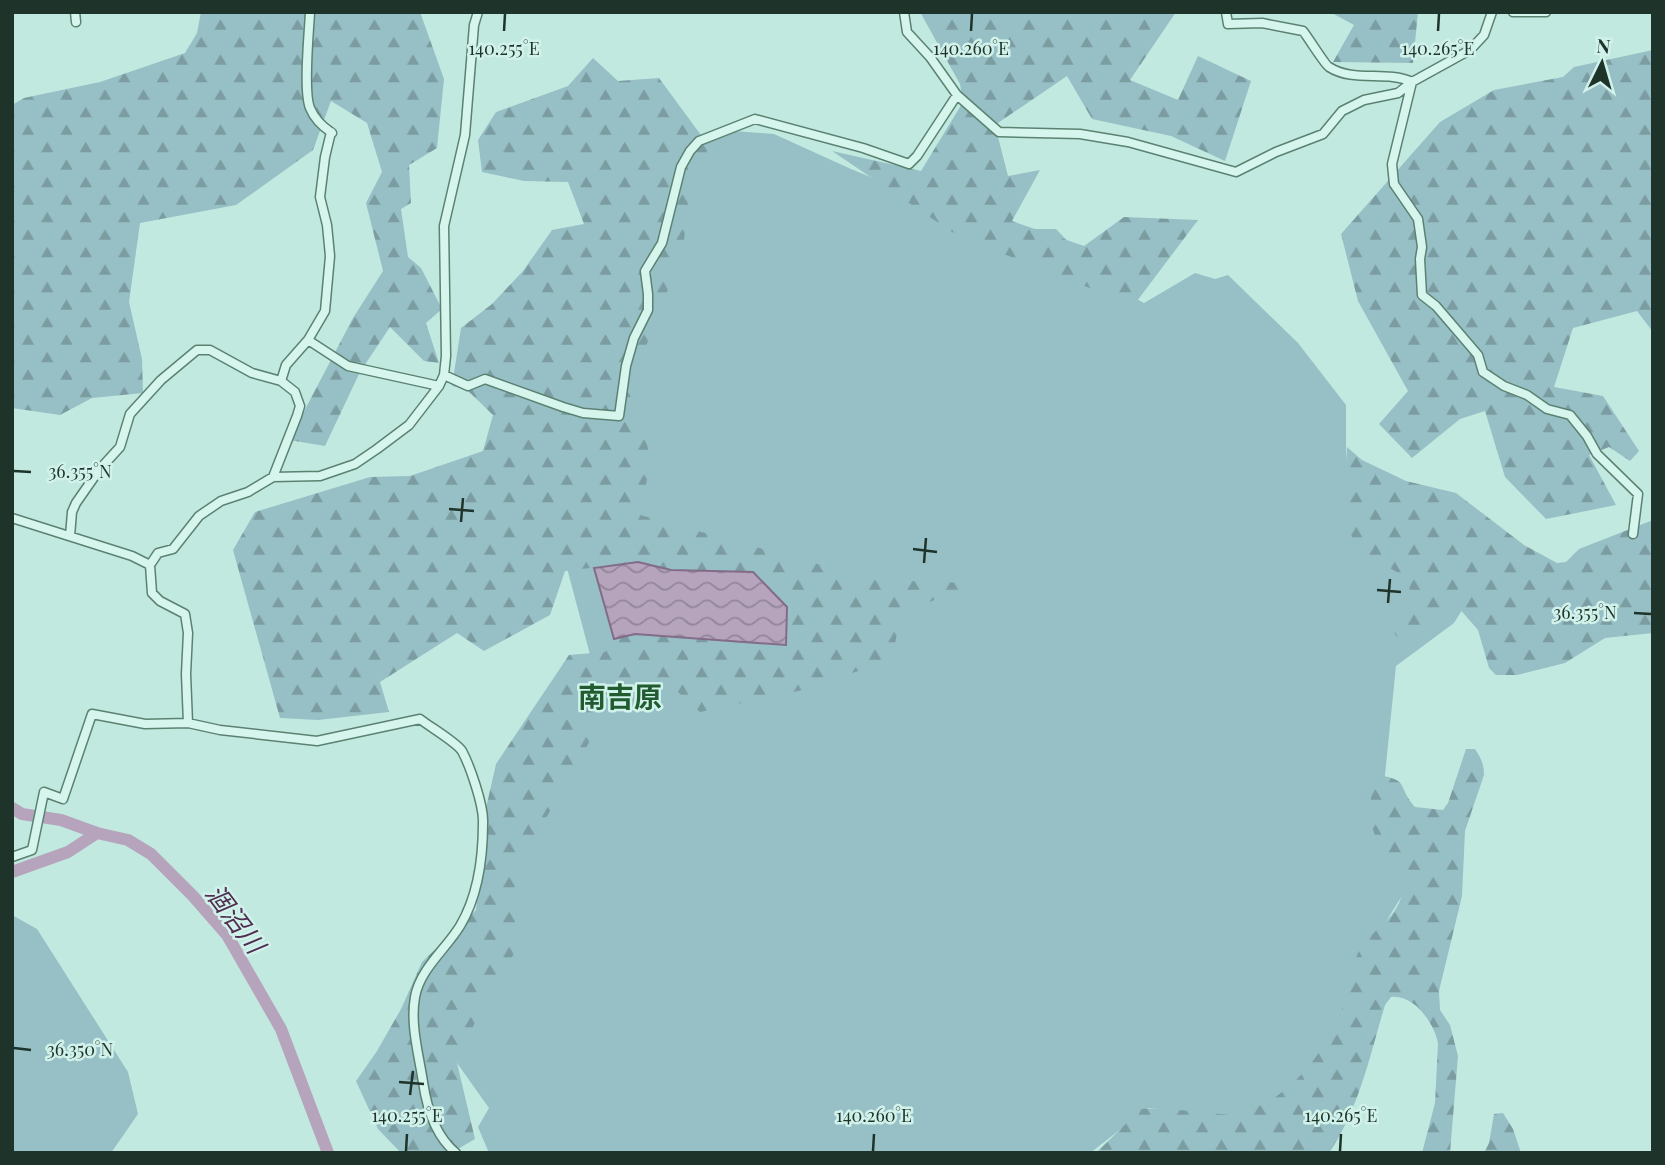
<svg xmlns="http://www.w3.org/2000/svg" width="1665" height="1165" viewBox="0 0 1665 1165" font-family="'Playfair Display','Noto Sans JP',serif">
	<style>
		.green { fill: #97bfc6 }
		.forest { fill: url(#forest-firs) }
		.water { fill: url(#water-waves); stroke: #836c89; stroke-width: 2 }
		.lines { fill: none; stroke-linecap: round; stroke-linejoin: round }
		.river { stroke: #b6a4bc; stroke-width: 12 }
		.minor-casing { stroke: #5b8271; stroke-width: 11 }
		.minor { stroke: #d5f5ed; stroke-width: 8 }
		.ticks { fill: none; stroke: #1e3329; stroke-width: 2.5 }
		.labels { text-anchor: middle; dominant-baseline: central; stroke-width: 5; stroke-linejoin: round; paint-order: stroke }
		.water-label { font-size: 26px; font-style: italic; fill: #502e51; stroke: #d1f2ea }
		.quarter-label { font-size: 28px; font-weight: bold; fill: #215b30; stroke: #d1f2ea }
		.ticks-label { font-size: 18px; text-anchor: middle; fill: #1e3329; stroke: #d1f2ea; stroke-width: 5; stroke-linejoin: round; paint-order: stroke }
	</style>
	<defs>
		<pattern id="forest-firs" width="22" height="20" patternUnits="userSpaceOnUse" patternTransform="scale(1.75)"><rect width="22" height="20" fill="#97bfc6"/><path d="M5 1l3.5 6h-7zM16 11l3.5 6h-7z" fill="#7b9ca1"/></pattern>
		<pattern id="water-waves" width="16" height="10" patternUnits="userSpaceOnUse" patternTransform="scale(1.75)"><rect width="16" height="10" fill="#b6a4bc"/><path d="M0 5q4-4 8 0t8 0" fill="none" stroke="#938699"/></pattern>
	</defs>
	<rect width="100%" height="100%" fill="#c2e9df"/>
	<path class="green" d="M734,131L774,134L851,169L998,229H1056L1109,284L1144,303L1195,273L1215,279L1228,275L1298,343L1346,405V463L1466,604L1454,623L1396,666L1380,824L1403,872L1405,891L1357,968L1351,1022L1309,1089L1227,1130L1200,1126L1159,1108H1148L1090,1153H489L478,1127L489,1108L457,1063L506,884L592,662L564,557L627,415L637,347L701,146Z
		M12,915L37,929L128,1072L138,1114L111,1153H12Z"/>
	<path class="forest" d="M201,12H420L444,79L437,148L409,165L411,203L401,209L408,257L421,268L442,309L426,323L439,363L424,361L390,327L360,372L325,446L289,440L353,318L383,271L366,203L382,172L367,123L331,101L313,150L236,205L140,223L129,302L142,359L143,393L92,398L60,415L12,408V105L24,98L100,82L185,53L197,33Z
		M920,12H1176L1130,80L1178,100L1198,56L1251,81L1225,161L1171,136L1092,119L1067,76L995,125L1008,176L1040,170L1012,221L1084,246L1124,217L1198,220L1134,305L1030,265L952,232L832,151L921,171L963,102L960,84Z
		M1330,12H1418L1413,63L1333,62L1354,25Z
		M1653,50V332L1637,311L1573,328L1554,387L1603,396L1639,451L1630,461L1609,447L1589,455L1616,505L1546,519L1505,477L1485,411L1460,419L1412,458L1379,424L1408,391L1358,301L1341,234L1440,122L1494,90L1563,77L1574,67Z
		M593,58L618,81L659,78L709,146L690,198L682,253L634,377L635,403L651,459L640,515L876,580L975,583L901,614L892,659L807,689L700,712L668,683L634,687L608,709L515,873V952L480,1011L457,1063L475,1139L451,1153H401L378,1129L356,1081L377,1051L401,1009L422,962L476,910L486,808L496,764L569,655L605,652L614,639L634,634L786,645L753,572L671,570L638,562L565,571L550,615L484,651L457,633L380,682L389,712L318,720L280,718L233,550L255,512L370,477L410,476L483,451L493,415L466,389L452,386L461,328L492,304L523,271L552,230L584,224L568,182L524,181L482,172L478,140L496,112L568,86Z
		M1347,447L1362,460L1406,481L1456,493L1524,545L1557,563L1566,562L1579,549L1653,520V633L1605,638L1565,663L1517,675H1496L1489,668L1478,630L1451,599L1423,625L1397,637L1392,629L1407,604L1410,585C1398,566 1376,566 1364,554C1337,528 1345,481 1347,447Z
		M1466,749H1475C1481,758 1484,764 1484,775L1465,831L1462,896L1439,991L1440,1010L1450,1025L1458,1056L1450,1153H1422L1435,1103L1438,1043C1434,1023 1414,994 1391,997L1385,1005C1370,1055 1359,1109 1329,1153H1096L1141,1109L1159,1108L1231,1115C1283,1106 1320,1061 1340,1014C1348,995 1349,972 1358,953C1370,927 1405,918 1402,883C1400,865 1383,852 1376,837C1366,817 1372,794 1374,774C1412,781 1395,783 1415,807L1443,810L1448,803Z
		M1503,1113L1513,1129L1521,1153H1484L1489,1143L1494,1114Z"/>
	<path class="water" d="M638,562L671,570L753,572L787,607L786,645L635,634L614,639L594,568Z"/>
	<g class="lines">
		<path class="river" d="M12,808L22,814L61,820L97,833L128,840L151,854L193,896L227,935L281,1029L328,1153
			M12,872L68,852L97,833"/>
		<g class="minor-casing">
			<path id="minor" d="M75,12L76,22
				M310,12C309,33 303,91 310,108C314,118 323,127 332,133
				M904,12L907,32L930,57L957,95L999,132L1080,134L1128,142L1236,172L1276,152L1323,134L1342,111L1364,100L1398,93L1412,82L1470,50L1484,35L1492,12
				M1226,12L1228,24L1262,23L1303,31C1308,37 1325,65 1329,67C1354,83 1386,70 1412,82
				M1513,12H1546
				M1412,82L1392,164L1394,184L1418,219L1422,247L1420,259L1422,295L1436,306L1478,355L1483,372L1504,386L1527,395L1547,409L1570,415L1587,436L1597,454L1638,494L1633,534
				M308,340L348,366L439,386
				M444,375L468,386L485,379L563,407L583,413L619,416L626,366L634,338L648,310V294L645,271L662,243L681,167L690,151L699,141L755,119L863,148L909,164L917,156L957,95
				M281,381L286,365L308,340L325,311L330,256L327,225L320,197L325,157L331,132
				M12,518L132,556L150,565L152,593L160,601L185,614L188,633L186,674L188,723L220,730L317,741L420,719C430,727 456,742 462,751C470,766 484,806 483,823C483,857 478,896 460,926C446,949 420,969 415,997C410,1025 419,1055 423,1082C427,1109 435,1136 456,1153
				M70,536L72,512L76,503L99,470L120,447L130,414L161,380L197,350H210L252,373L281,381L295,392L300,406L297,416L273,477
				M150,565L158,553L173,549L199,516L221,501L248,492L273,477L320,476L355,464L377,449L409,425L439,386L444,375L446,356L444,226L465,135L474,25L478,12
				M12,857L32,850L44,792L63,799L92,714L145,724L188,723"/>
		</g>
		<use href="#minor" class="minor"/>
	</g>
	<path class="ticks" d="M504,31L505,14M971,31L972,14M1438,31L1439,14M14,471L31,472M449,509L474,511M461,522L463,498M913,549L937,552M924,563L926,538M1377,590L1401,592M1388,603L1390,579M1634,613L1651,614M14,1048L31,1050M399,1082L424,1084M410,1095L413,1071M406,1151L407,1134M873,1151L874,1134M1340,1151L1341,1134"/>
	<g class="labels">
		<g class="water-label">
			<text transform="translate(236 918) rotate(53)">涸沼川</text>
		</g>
		<g class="quarter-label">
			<text x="620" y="695">南吉原</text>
		</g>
	</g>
	<g class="ticks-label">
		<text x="504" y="55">140.255°E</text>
		<text x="971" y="55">140.260°E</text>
		<text x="1438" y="55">140.265°E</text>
		<text x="80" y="478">36.355°N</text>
		<text x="1585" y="619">36.355°N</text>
		<text x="80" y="1056">36.350°N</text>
		<text x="407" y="1122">140.255°E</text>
		<text x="874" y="1122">140.260°E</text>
		<text x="1341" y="1122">140.265°E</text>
	</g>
	<rect width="1665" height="1165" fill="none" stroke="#1e3329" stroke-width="28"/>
	<g transform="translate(1602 63) rotate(5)" stroke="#d1f2ea" stroke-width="5" paint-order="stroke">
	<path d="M0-5L12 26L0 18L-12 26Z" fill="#1e3329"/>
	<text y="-10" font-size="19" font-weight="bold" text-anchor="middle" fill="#1e3329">N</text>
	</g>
</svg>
